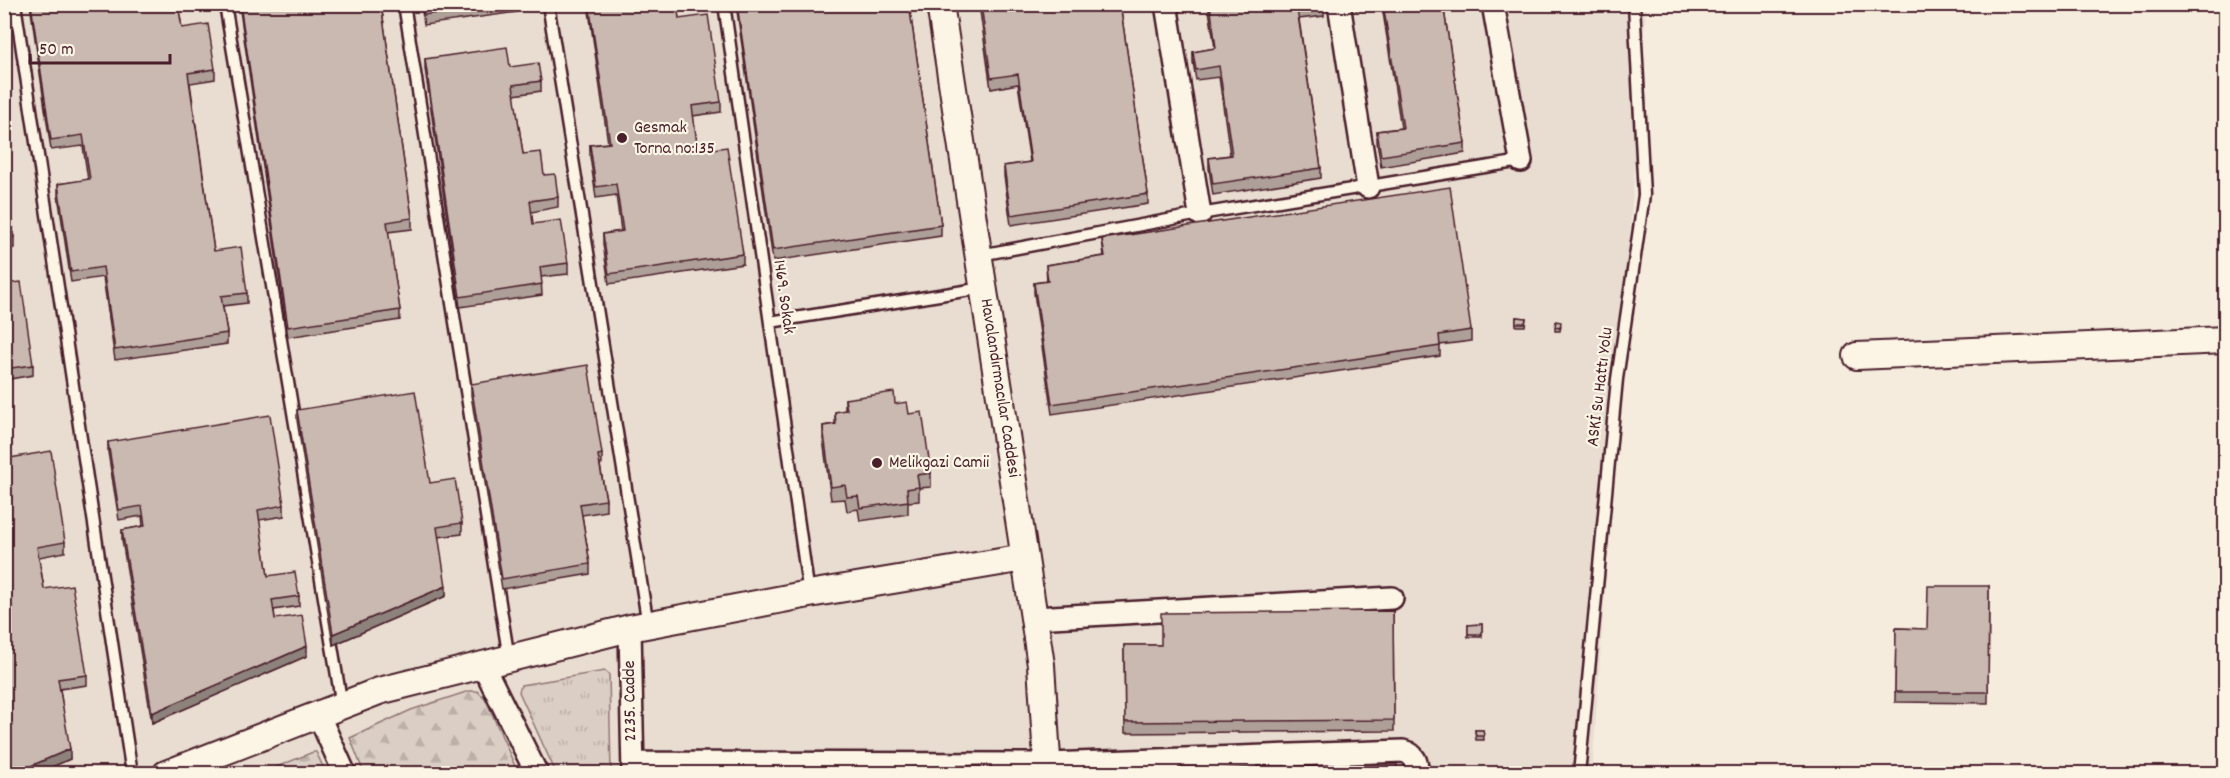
<svg xmlns="http://www.w3.org/2000/svg" width="2230" height="778" viewBox="0 0 2230 778" font-family="Dekko,sans-serif">
	<style>
		.built { fill: #e8ddd0 }
		.grass { fill: url(#grass-tufts); stroke: #927678; stroke-width: 1.5 }
		.forest { fill: url(#forest-firs); stroke: #927678; stroke-width: 1.5 }
		.lines { fill: none; stroke-linecap: round; stroke-linejoin: round }
		.service-casing { stroke: #4a1f2b; stroke-width: 15 }
		.minor-casing { stroke: #4a1f2b; stroke-width: 26 }
		.tertiary-casing { stroke: #4a1f2b; stroke-width: 30 }
		.service { stroke: #fcf5e5; stroke-width: 10 }
		.minor { stroke: #fcf5e5; stroke-width: 21 }
		.tertiary { stroke: #fcf5e5; stroke-width: 26 }
		.wall { fill: #ae9f98; stroke: #4a1f2b; stroke-width: 1.5 }
		.shaded-wall { fill: #8d827c; stroke: #4a1f2b; stroke-width: 1.5 }
		.building { fill: #cab9b1; stroke: #4a1f2b; stroke-width: 1.5 }
		.poi-dot { fill: #4a1f2b; stroke: #fcf5e5; stroke-width: 2 }
		.labels { text-anchor: middle; dominant-baseline: central; stroke-width: 4.5; stroke-linejoin: round; paint-order: stroke }
		.poi-label { font-size: 18px; fill: #4a1f2b; stroke: #fcf5e5; text-anchor: start }
		.street-label { font-size: 18px; fill: #4a1f2b; stroke: #fcf5e5 }
	</style>
	<defs>
		<pattern id="grass-tufts" width="24" height="20" patternUnits="userSpaceOnUse" patternTransform="scale(1.5)"><rect width="24" height="20" fill="#dbcec4"/><path d="M3 7l-1-3M5 7V3M7 7l1-3M15 17l-1-3M17 17v-4M19 17l1-3" fill="none" stroke="#bdb0a9"/></pattern>
		<pattern id="forest-firs" width="22" height="20" patternUnits="userSpaceOnUse" patternTransform="scale(1.5)"><rect width="22" height="20" fill="#dbcec4"/><path d="M5 1l3.5 6h-7zM16 11l3.5 6h-7z" fill="#bdb0a9"/></pattern>
	</defs>
	<rect width="100%" height="100%" fill="#f5ecde"/>
	<filter id="ink" filterUnits="userSpaceOnUse"><feTurbulence type="fractalNoise" baseFrequency=".0167" numOctaves="2"/><feDisplacementMap in="SourceGraphic" scale="12" xChannelSelector="R" yChannelSelector="G"/><feConvolveMatrix kernelMatrix="1 2 1 2 8 2 1 2 1" color-interpolation-filters="sRGB"/></filter>
	<g filter="url(#ink)">
		<path class="built" d="M5,5H1646L1592,773L5,774Z"/>
		<path class="grass" d="M605,671L609,674L611,773H556L519,692L521,685Z"/>
		<path class="forest" d="M469,691H477L485,698L518,773H364L350,738L411,710Z
			M313,752H316L326,773H262Z"/>
		<g class="lines">
			<g class="service-casing">
				<path id="service" d="M15,4L132,774
					M225,4L342,706
					M404,4L509,659
					M548,4L648,625
					M724,4L809,594
					M980,255L1200,214L1521,161
					M770,322L983,288
					M1579,774L1617,379L1644,195L1634,4"/>
			</g>
			<g class="minor-casing">
				<path id="minor" d="M1166,4L1200,214
					M1339,4L1368,187
					M1493,4L1521,161
					M1034,618L1392,598
					M630,628L633,774
					M483,665L537,774
					M319,716L345,774
					M633,763L1048,764L1403,751C1415,754 1417,762 1418,774"/>
			</g>
			<g class="tertiary-casing">
				<path id="tertiary" d="M940,4L1034,618L1041,665L1048,774
					M1857,356L2226,340
					M166,774L379,691L630,628L809,594L1024,558"/>
			</g>
			<use href="#service" class="service"/>
			<use href="#minor" class="minor"/>
			<use href="#tertiary" class="tertiary"/>
		</g>
		<path class="wall" d="M30,4H178L182,28L215,69V79L190,83L214,251L247,293V303L223,306L227,333V344L115,360L103,277L71,282L58,195V184L88,180L83,146L51,150Z
			M239,4H381L412,218V229L388,232L400,310V320L288,337Z
			M421,4H517V12L424,25Z
			M588,4H677L679,19L721,102V112L693,116L698,151L743,254V264L609,284L603,244V234L621,231L616,195L596,198L590,156V145L608,143Z
			M736,4H909L941,225V236L773,261Z
			M979,4H1120L1148,194V204L1011,225L1004,176V166L1030,162L1018,84L991,89Z
			M1208,4H1324V16L1299,19L1321,168V178L1213,195L1209,169V158L1230,155L1219,77L1196,80L1193,62V52L1215,48Z
			M1355,4H1443L1465,143V153L1381,167L1377,142V131L1401,128L1382,6L1356,10Z
			M425,59L510,67L541,81V91L514,95L523,154L544,175L558,197V207L531,212L533,224L568,263V274L541,277L542,295L460,307L425,69Z
			M4,170L14,237V248L4,249Z
			M1102,239L1471,330V341L1440,345V356L1052,414L1034,293V283L1047,281L1046,265L1104,256Z
			M4,284L33,365V375L4,380Z
			M1516,317L1526,318L1525,326H1516Z
			M1561,326L1560,331H1555V327Z
			M471,384L602,454V464L600,465L606,500V511L582,515L590,564V574L502,589L471,395Z
			M845,399L895,404L909,414L931,473V487L919,488V501L908,502V514L860,521L858,509L847,511L845,499L831,500L823,439V426L835,424V412L845,410Z
			M297,410L430,483L462,523V534L438,537L446,596L333,645L297,420Z
			M108,442L284,505V516L259,520L268,576L299,596V606L274,610L275,619L307,656L152,723L122,540V530L143,526L142,516L119,520L108,452Z
			M4,459L65,542V552L39,557L44,589L87,675V685L60,689L70,759L36,774H4Z
			M1989,586L1988,703L1895,702L1896,628L1927,629Z
			M1393,611L1394,731L1125,733L1124,645H1161Z
			M1482,624V637H1468V625Z
			M1475,730H1483L1484,740H1476Z"/>
		<path class="shaded-wall" d="M446,586V596L333,645V634Z
			M307,646V656L152,723V713Z
			M70,749V759L36,774H12Z"/>
		<path class="building" d="M31,4H178L182,28L208,24L215,69L188,73L214,251L241,247L247,293L221,296L227,333L115,350L103,267L71,272L58,184L90,179L83,135L51,140Z
			M240,4H381L412,218L387,222L400,310L288,327Z
			M422,4H495L424,15Z
			M589,4H677L679,19L708,15L721,102L692,106L698,151L727,147L743,254L609,274L603,234L623,231L616,184L596,187L590,145L610,143Z
			M737,4H909L941,225L773,250Z
			M981,4H1120L1148,194L1011,215L1004,166L1031,162L1018,74L991,78Z
			M1210,4H1324V5L1297,9L1321,168L1213,184L1209,158L1232,155L1219,66L1196,70L1193,52L1216,48Z
			M1383,4H1443L1465,143L1381,156L1377,131L1403,128Z
			M507,47L510,67L538,63L541,81L513,85L523,154L541,152L544,175L555,174L558,197L530,201L533,224L561,220L568,263L540,267L542,284L460,297L425,59Z
			M4,170L14,237L4,239Z
			M1450,187L1471,330L1439,335L1440,346L1052,404L1034,283L1048,281L1046,265L1105,256L1102,239Z
			M21,282L33,365L4,369V284Z
			M1516,317L1526,318L1525,323H1516Z
			M1556,321L1561,322L1560,328L1555,327Z
			M588,365L602,454L598,455L606,500L580,504L590,564L502,579L471,384Z
			M415,391L430,483L455,479L462,523L437,527L446,586L333,634L297,410Z
			M894,392L895,404L907,402L909,414L922,412L931,473L917,475L919,487L907,489L908,501L860,508L858,496L847,497L845,485L831,487L823,426L836,424L835,412L847,410L845,399Z
			M270,415L284,505L258,510L268,576L295,572L299,596L272,600L275,619L302,615L307,646L152,713L122,530L145,526L142,506L119,510L108,442Z
			M51,451L65,542L37,547L44,589L72,585L87,675L58,679L70,749L12,774H4V459Z
			M1928,586H1989L1988,692H1895L1896,628L1927,629Z
			M1393,611L1394,720L1125,722L1124,645H1161V613Z
			M1482,624V634H1468V625Z
			M1475,730H1483L1484,736H1476Z
			M1397,764V774H1341V765Z
			M991,765V774H684Z
			M1257,766H1285V774H1258Z
			M1179,767H1206V774H1179Z
			M1146,768V774H1121V769Z"/>
	</g>
	<g class="poi-dot">
		<circle cx="622" cy="138" r="6"/>
		<circle cx="877" cy="463" r="6"/>
	</g>
	<g class="labels">
		<g class="poi-label">
			<text x="634" y="128">Gesmak<tspan x="634" dy="21">Torna no:135</tspan></text>
			<text x="889" y="463">Melikgazi Camii</text>
		</g>
		<g class="street-label">
			<text transform="translate(783 297) rotate(82)">1469. Sokak</text>
			<text transform="translate(1601 387) rotate(-83)">ASKİ Su Hattı Yolu</text>
			<text transform="translate(999 388) rotate(81)">Havalandırmacılar Caddesi</text>
			<text transform="translate(631 701) rotate(-91)">2235. Cadde</text>
		</g>
	</g>
	<rect width="2230" height="778" fill="none" stroke="#fcf5e5" stroke-width="24"/>
	<rect x="12" y="12" width="2206" height="754" fill="none" stroke="#4a1f2b" stroke-width="2" filter="url(#ink)"/>
	<path d="M30 54v9h140v-9" fill="none" stroke="#4a1f2b" stroke-width="3"/>
	<text x="39" y="54" font-size="18" fill="#4a1f2b" stroke="#fcf5e5" stroke-width="4.5" paint-order="stroke">50 m</text>
</svg>
